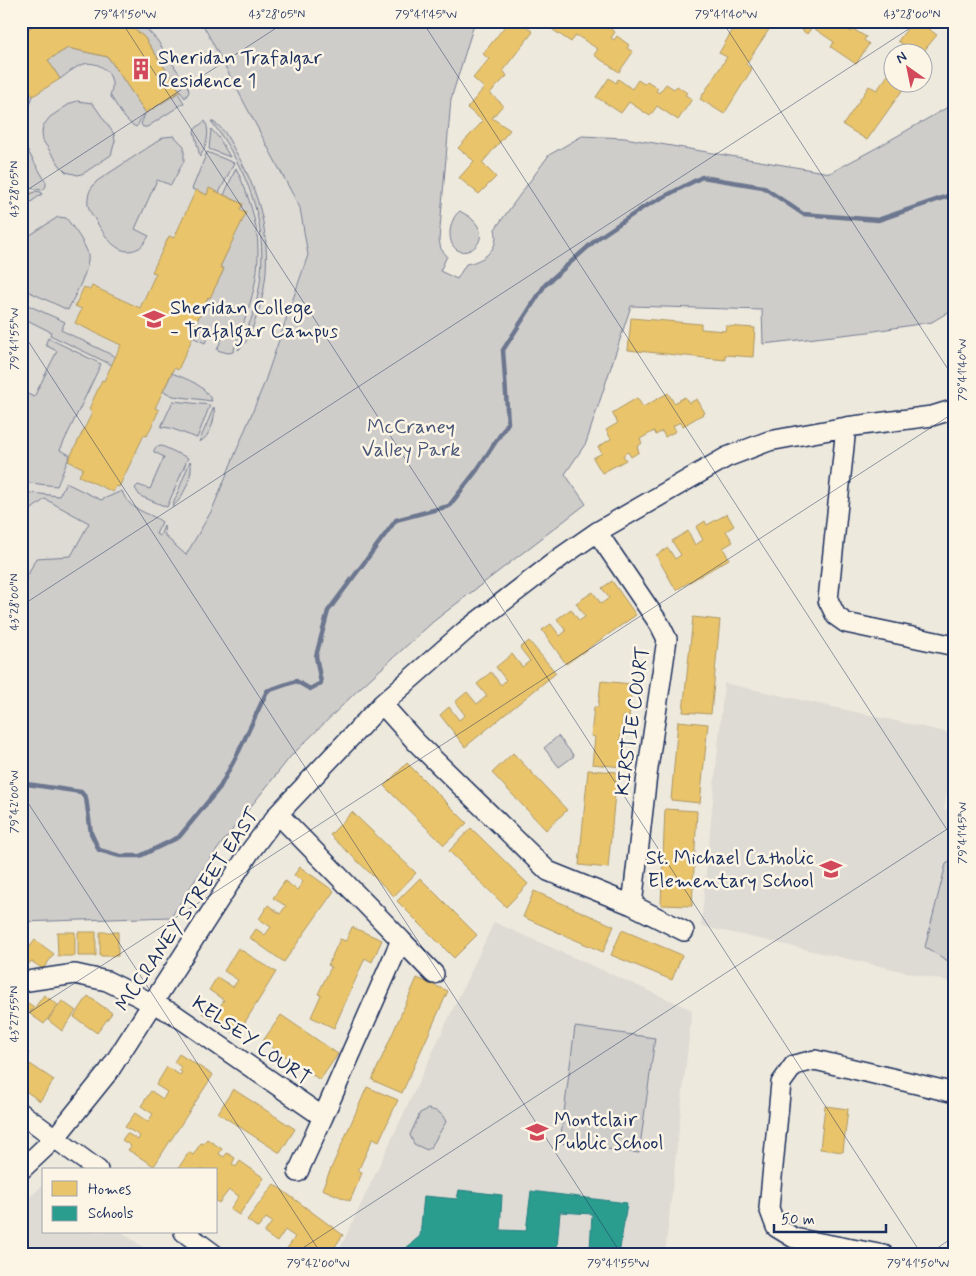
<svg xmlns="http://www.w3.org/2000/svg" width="976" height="1276" viewBox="0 0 976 1276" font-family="Mynerve,sans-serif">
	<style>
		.built { fill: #dedbd4 }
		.green { fill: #cfcdca; stroke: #757e94 }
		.homes { fill: #e9c46a; stroke: #ab9766 }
		.schools { fill: #2a9d8f; stroke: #267c80; fill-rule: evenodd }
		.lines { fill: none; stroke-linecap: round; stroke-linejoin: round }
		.stream { stroke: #6c778f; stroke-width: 4.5 }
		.minor-casing { stroke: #1b2f5e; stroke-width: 22 }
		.minor { stroke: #fcf5e5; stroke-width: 19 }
		.ticks { fill: none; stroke: #1b2f5e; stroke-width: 1; stroke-opacity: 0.45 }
		.labels { text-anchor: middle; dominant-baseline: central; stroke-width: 5; stroke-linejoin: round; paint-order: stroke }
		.poi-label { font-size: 20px; fill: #1b2f5e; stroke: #fcf5e5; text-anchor: start }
		.park-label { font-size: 20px; fill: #485679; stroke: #fcf5e5 }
		.street-label { font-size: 20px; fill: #1b2f5e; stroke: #fcf5e5 }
		.neatline { fill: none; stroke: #1b2f5e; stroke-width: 2 }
		.ticks-label { font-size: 12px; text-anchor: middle; fill: #1b2f5e }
	</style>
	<rect width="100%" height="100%" fill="#eee9dd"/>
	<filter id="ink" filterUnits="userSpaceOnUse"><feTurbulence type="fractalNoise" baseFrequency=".02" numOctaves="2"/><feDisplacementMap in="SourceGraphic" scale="10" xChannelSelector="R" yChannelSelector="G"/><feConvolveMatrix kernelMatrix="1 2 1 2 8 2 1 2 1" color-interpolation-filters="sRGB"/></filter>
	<g filter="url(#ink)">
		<path class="built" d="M21,21H201L300,208L308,255L264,384L212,510L186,555L21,614Z
			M724,683L955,734V747L944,809L955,812V983L701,926Z
			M494,922L692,1010L665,1255H337Z
			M44,1184V1232H122L154,1255H21V1205Z"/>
		<path class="green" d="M21,21H40L21,34Z
			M123,21H139L157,40L188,87L189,92L185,98L144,37Z
			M201,21H475L451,99L439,240L441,249L447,256L440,271L457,279L466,264C484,261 500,249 495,229L549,155L582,136L625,138L830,173L878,147L955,103V308L932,322L868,332L763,344L762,310L631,306L586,443L565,474L586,504L434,621L361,687L291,756L225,839L197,877L171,917L21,922V590L36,558L71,556L89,523L45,499L24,515H21V492L59,496L66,483L101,500L122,491C129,511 147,511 162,522L156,534L160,536L164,526L165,536L186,555L212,510L264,384L308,255L300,208Z
			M68,48L108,57L146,113L178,93L184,103L147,127H143L141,124L145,114C140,117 140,123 136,127C124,121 117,106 110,95C118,77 102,60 84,64C76,66 67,74 60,79L48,60Z
			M21,78L33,96L28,109L21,107Z
			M77,101L92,103L96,108L114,134L115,141L111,155L84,173L78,175L66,172L61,167L43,141L42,133L43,126L50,117L71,103Z
			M205,121C211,133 206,146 200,157L194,131L197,127Z
			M211,121C223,126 228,138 234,149C266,201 277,263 255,321C251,331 248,343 238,350C243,337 250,324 254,311C274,239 254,179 211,121Z
			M211,129L219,138L230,157L209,149Z
			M21,133L26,148L46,182V186L43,190L28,188L21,177Z
			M174,136L184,146V161L171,185L157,180L135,229L149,236C146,240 143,246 139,248C120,258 108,240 99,226C94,217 86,209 88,198C89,190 92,187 97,181L164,137Z
			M207,152L234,163L219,193L210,189L207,195L192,189Z
			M236,168C248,193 258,223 258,250C259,285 245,320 233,352L228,353L217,350L222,338L210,333L205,343L190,336L208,297H210L224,269L220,267L245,213L240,210L243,204L224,195Z
			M36,191L41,192L42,194L21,209V200Z
			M460,211C464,214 470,216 473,220C499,245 449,270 450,232C451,224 453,216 460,211Z
			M58,217L66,218C73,227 86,244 88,255C90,270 74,296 68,310L21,288V241Z
			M21,302L65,322L61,330L116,357L112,365L50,335L51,332L21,317Z
			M48,338L101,364L60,450L70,455L57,486L21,482V391L34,397L57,351L45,345Z
			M172,373C188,380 204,384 212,401L173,396L163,391Z
			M173,401L210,405L197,438L170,428L161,427Z
			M214,407C216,418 210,438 199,442Z
			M162,446L188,458L167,507L140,496L135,488L138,485L150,489L164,457L154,452V450L156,447Z
			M190,461C195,472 182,501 172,507Z
			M558,736L574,756L559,767L544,748Z
			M955,859V955L953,964L925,947L946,864Z
			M575,1027L655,1038L639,1153L560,1143Z
			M428,1109C437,1111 442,1112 446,1122L431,1147L427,1150L414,1144L410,1135L420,1113Z"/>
		<path class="homes" d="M40,21L126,22L144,37L180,91L146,113L108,57L68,48L48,60L60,79L33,96L21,78V34Z
			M509,21H520L533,32L503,70L507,76L490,93L503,105L492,118L510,130L482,163L496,177L479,194L459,178L474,161L458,148L483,121L467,108L484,88L473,78L489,59L483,54Z
			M555,21H604L610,25L608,27L615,32L611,38L614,40L617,36L629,45L627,48L633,52L619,72L594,55L598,49L576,35L571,42L553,30L555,27L552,25Z
			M738,21H759L770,28L746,64L752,69L724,114L700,99L727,57L719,53Z
			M790,21H847L852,25L848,30L851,32L853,29L866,37L864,40L869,44L856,64L831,47L834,42L812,27L807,34Z
			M913,21H918L937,35L923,52H903L907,47L898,41Z
			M894,67V82H916L913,87L906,85L867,140L843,125L869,86L877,90Z
			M609,78L616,83L618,79L632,89L638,80L644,84L647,81L658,88L656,91L659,93L666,84L674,89L677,86L687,93L685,95L692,99L678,120L657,106L650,116L629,102L621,113L596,97Z
			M21,177L32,194L21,200Z
			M209,188L243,204L240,210L246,213L220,267L224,269L210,298L208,297L190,336L193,337L178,370L174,368L155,408L159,410L147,436L144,435L119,487L116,486L113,492L79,476L83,468L68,461L92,413L89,409L102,380L104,381L121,345L75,323L82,309L75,306L84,287L90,290L92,286L140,308L156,273L152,272L169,236L174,238L196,190L207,195Z
			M631,318L701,324V329L725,331L726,326L755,328L753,357L725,355V360L628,350Z
			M668,393L674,403L685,397L689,403L697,399L705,413L683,426L680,422L673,426L676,431L665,437L662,431L656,435L654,431L640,439L642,443L637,447L639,452L631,457L628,452L623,455L626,460L602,473L593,458L602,453L598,447L611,439L606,430L618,423L612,413L637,398L643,407Z
			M727,514L734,526L726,531L733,542L723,548L729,559L676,590L656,555L668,548L675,559L681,555L672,541L688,531L695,545L703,540L696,527L705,521L707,525Z
			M612,581L636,615L566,664L542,630L551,624L560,636L566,631L557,619L571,609L579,621L585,617L576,603L593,592L601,604L609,598L602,588Z
			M693,617L720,620L711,714L683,712Z
			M529,641L556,673L465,747L440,715L449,707L459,720L465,715L455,702L467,692L477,704L487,696L477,684L491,672L501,685L506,680L496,667L512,654L522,667L530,661L520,648Z
			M601,681L632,684L629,717L623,716L620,742L624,743L622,767L592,764L595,737L591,736L594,707H598Z
			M678,721L708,724L700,803L671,800Z
			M513,753L567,810L546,830L492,773Z
			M407,763L467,823L444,845L384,786Z
			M588,770L617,772L608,868L579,865Z
			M665,809L697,811L692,906L661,905Z
			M352,812L416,873L394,896L330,835Z
			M471,828L528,884L506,907L449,851Z
			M300,867L334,891L284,962L250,938L256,929L265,935L271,927L259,919L268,905L280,914L286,906L273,898L285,881L297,890L303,882L294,875Z
			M420,878L477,935L454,958L397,901Z
			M534,891L614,926L603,952L523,917Z
			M352,927L382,940L372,962L365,958L334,1028L311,1017L321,995L318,994L331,967L328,965L340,939L346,941Z
			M622,930L682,955L672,980L611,955Z
			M57,932H75V956H58Z
			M78,932H96V956H78Z
			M100,932H118V956H100Z
			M35,940L54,954L43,969L31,961L24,970L21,968V958Z
			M21,944L27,948L21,956Z
			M238,948L276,972L237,1035L202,1013L210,1002L219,1008L224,1000L209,990L217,977L233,987L238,980L224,971Z
			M417,978L448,991L402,1093L372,1080Z
			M44,995L58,1005L44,1024L30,1014Z
			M88,996L112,1013L97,1033L74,1017Z
			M21,998L34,1007L21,1024Z
			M62,1001L76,1011L62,1031L48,1020Z
			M281,1015L338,1054L320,1080L263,1041Z
			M21,1047L29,1053L21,1064Z
			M179,1054L213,1075L154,1166L128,1150L131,1146L122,1140L127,1133L138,1140L140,1136L125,1127L135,1113L148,1122L153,1114L141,1106L151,1091L163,1099L167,1092L156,1085L167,1067L180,1075L182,1072L179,1070L181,1067L174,1062Z
			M30,1064L54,1080L40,1101L21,1088V1077Z
			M367,1087L398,1100L379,1141L373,1138L358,1171L362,1173L350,1201L322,1189Z
			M233,1089L295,1129L280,1153L218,1113Z
			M825,1106L848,1109L843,1152L820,1149Z
			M207,1139L222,1149L219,1154L224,1157L227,1153L235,1158L232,1164L236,1167L240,1161L264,1178L239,1215L230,1209L239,1196L229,1190L219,1203L216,1201V1170H177L189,1152L193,1155L201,1143L203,1144Z
			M274,1184L343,1235L329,1255H316L318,1252L311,1247L305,1255H292L286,1250L295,1237L285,1230L277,1242L264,1233L272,1222L266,1218L258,1228L247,1220Z"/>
		<path class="schools" d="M459,1190L502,1195L500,1230L526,1231L531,1191L627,1203L619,1255H398L420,1236L424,1196L457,1199ZM560,1212L592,1214L590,1249L557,1247Z"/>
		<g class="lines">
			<path class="stream" d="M21,787L27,784L81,792L86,798L91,833L99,850L120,856H140L179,837L220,787L239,751L267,691L296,681L310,689L321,683L316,656L328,611L396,520L449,506L477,470L508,423L503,350L545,285L598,238L644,207L702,177L763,187L803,214L878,220L951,195L955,192"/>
			<g class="minor-casing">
				<path id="minor" d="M846,427L828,600L836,616L846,623L955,646
					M382,704L416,742L548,871L632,905L647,775L667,639L660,625L597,532
					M632,905L684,931
					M401,940L434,974
					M21,982L75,974L107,981L174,1014L323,1117L401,940L278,814
					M21,1113L98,1170
					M21,1170L55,1138L109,1071L249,853L278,814L382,704L465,631L561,557L597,532L727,457L769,441L846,427L932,416L955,409
					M298,1172L323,1117
					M184,1232L215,1255
					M884,1255L794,1238L776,1227L769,1208L781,1083L794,1065L815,1060L955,1093"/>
			</g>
			<use href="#minor" class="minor"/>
		</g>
	</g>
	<path class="ticks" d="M121,21L922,1255M422,21L955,842M722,21L955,380M21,194L287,21M21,330L622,1255M21,606L921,21M21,792L322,1255M21,1018L955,412M21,1254L22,1255M292,1255L955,824M927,1255L955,1236"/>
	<defs>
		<g id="building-bare" transform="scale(1.725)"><path d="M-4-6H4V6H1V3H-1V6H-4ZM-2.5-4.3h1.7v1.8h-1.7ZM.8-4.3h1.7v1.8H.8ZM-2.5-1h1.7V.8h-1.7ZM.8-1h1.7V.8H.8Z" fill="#d1495b" stroke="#fcf5e5" stroke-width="2.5" paint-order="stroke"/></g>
		<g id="university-bare" transform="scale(1.725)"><path d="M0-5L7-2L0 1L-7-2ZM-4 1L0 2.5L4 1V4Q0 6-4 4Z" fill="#d1495b" stroke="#fcf5e5" stroke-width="2.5" paint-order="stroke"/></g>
		<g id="school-bare" transform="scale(1.725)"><path d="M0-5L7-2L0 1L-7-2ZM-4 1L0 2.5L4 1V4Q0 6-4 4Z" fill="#d1495b" stroke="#fcf5e5" stroke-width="2.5" paint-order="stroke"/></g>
	</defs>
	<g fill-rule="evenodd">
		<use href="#building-bare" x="141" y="69"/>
		<use href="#university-bare" x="154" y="319"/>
		<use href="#school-bare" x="831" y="869"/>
		<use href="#school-bare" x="537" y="1132"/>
	</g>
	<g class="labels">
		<g class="poi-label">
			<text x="158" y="58">Sheridan Trafalgar<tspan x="158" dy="23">Residence 1</tspan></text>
			<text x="170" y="308">Sheridan College<tspan x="170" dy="23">- Trafalgar Campus</tspan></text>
			<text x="814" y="858" text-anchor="end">St. Michael Catholic<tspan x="814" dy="23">Elementary School</tspan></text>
			<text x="554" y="1120">Montclair<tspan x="554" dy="23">Public School</tspan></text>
		</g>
		<g class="park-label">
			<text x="411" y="427">McCraney<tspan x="411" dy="23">Valley Park</tspan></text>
		</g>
		<g class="street-label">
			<text transform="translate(633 721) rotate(-82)">KIRSTIE COURT</text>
			<text transform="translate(188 910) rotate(-56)">MCCRANEY STREET EAST</text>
			<text transform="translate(251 1041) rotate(35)">KELSEY COURT</text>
		</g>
	</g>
	<rect width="976" height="1276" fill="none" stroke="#fcf5e5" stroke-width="55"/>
	<rect x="42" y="1168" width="175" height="65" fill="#fcf5e5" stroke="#a2a6af"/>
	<rect x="52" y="1181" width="25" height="15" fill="#e9c46a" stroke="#a2a6af"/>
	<text x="88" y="1194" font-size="15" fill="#1b2f5e">Homes</text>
	<rect x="52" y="1206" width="25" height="15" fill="#2a9d8f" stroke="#a2a6af"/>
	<text x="88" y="1218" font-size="15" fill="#1b2f5e">Schools</text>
	<g transform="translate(908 68) rotate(327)"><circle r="24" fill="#fcf5e5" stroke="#a2a6af"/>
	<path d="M0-4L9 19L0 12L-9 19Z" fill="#d1495b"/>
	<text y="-8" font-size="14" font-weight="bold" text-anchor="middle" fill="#1b2f5e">N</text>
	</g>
	<path d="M774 1224v8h112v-8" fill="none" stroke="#1b2f5e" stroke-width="2.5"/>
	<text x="781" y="1224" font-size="15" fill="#1b2f5e" stroke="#fcf5e5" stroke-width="4" paint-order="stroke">50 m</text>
	<rect x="28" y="28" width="920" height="1220" class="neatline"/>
	<g class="ticks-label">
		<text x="125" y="18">79°41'50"W</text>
		<text x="277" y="18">43°28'05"N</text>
		<text x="426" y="18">79°41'45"W</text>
		<text x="726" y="18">79°41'40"W</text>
		<text x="912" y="18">43°28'00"N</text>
		<text transform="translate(14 189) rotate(-90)" y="4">43°28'05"N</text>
		<text transform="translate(14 339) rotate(-90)" y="4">79°41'55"W</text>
		<text transform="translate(962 370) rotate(-90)" y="4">79°41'40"W</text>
		<text transform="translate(14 602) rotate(-90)" y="4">43°28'00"N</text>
		<text transform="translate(14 802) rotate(-90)" y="4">79°42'00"W</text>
		<text transform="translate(962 833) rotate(-90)" y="4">79°41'45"W</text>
		<text transform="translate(14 1014) rotate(-90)" y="4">43°27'55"N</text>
		<text x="318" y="1267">79°42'00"W</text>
		<text x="618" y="1267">79°41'55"W</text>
		<text x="918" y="1267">79°41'50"W</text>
	</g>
</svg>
